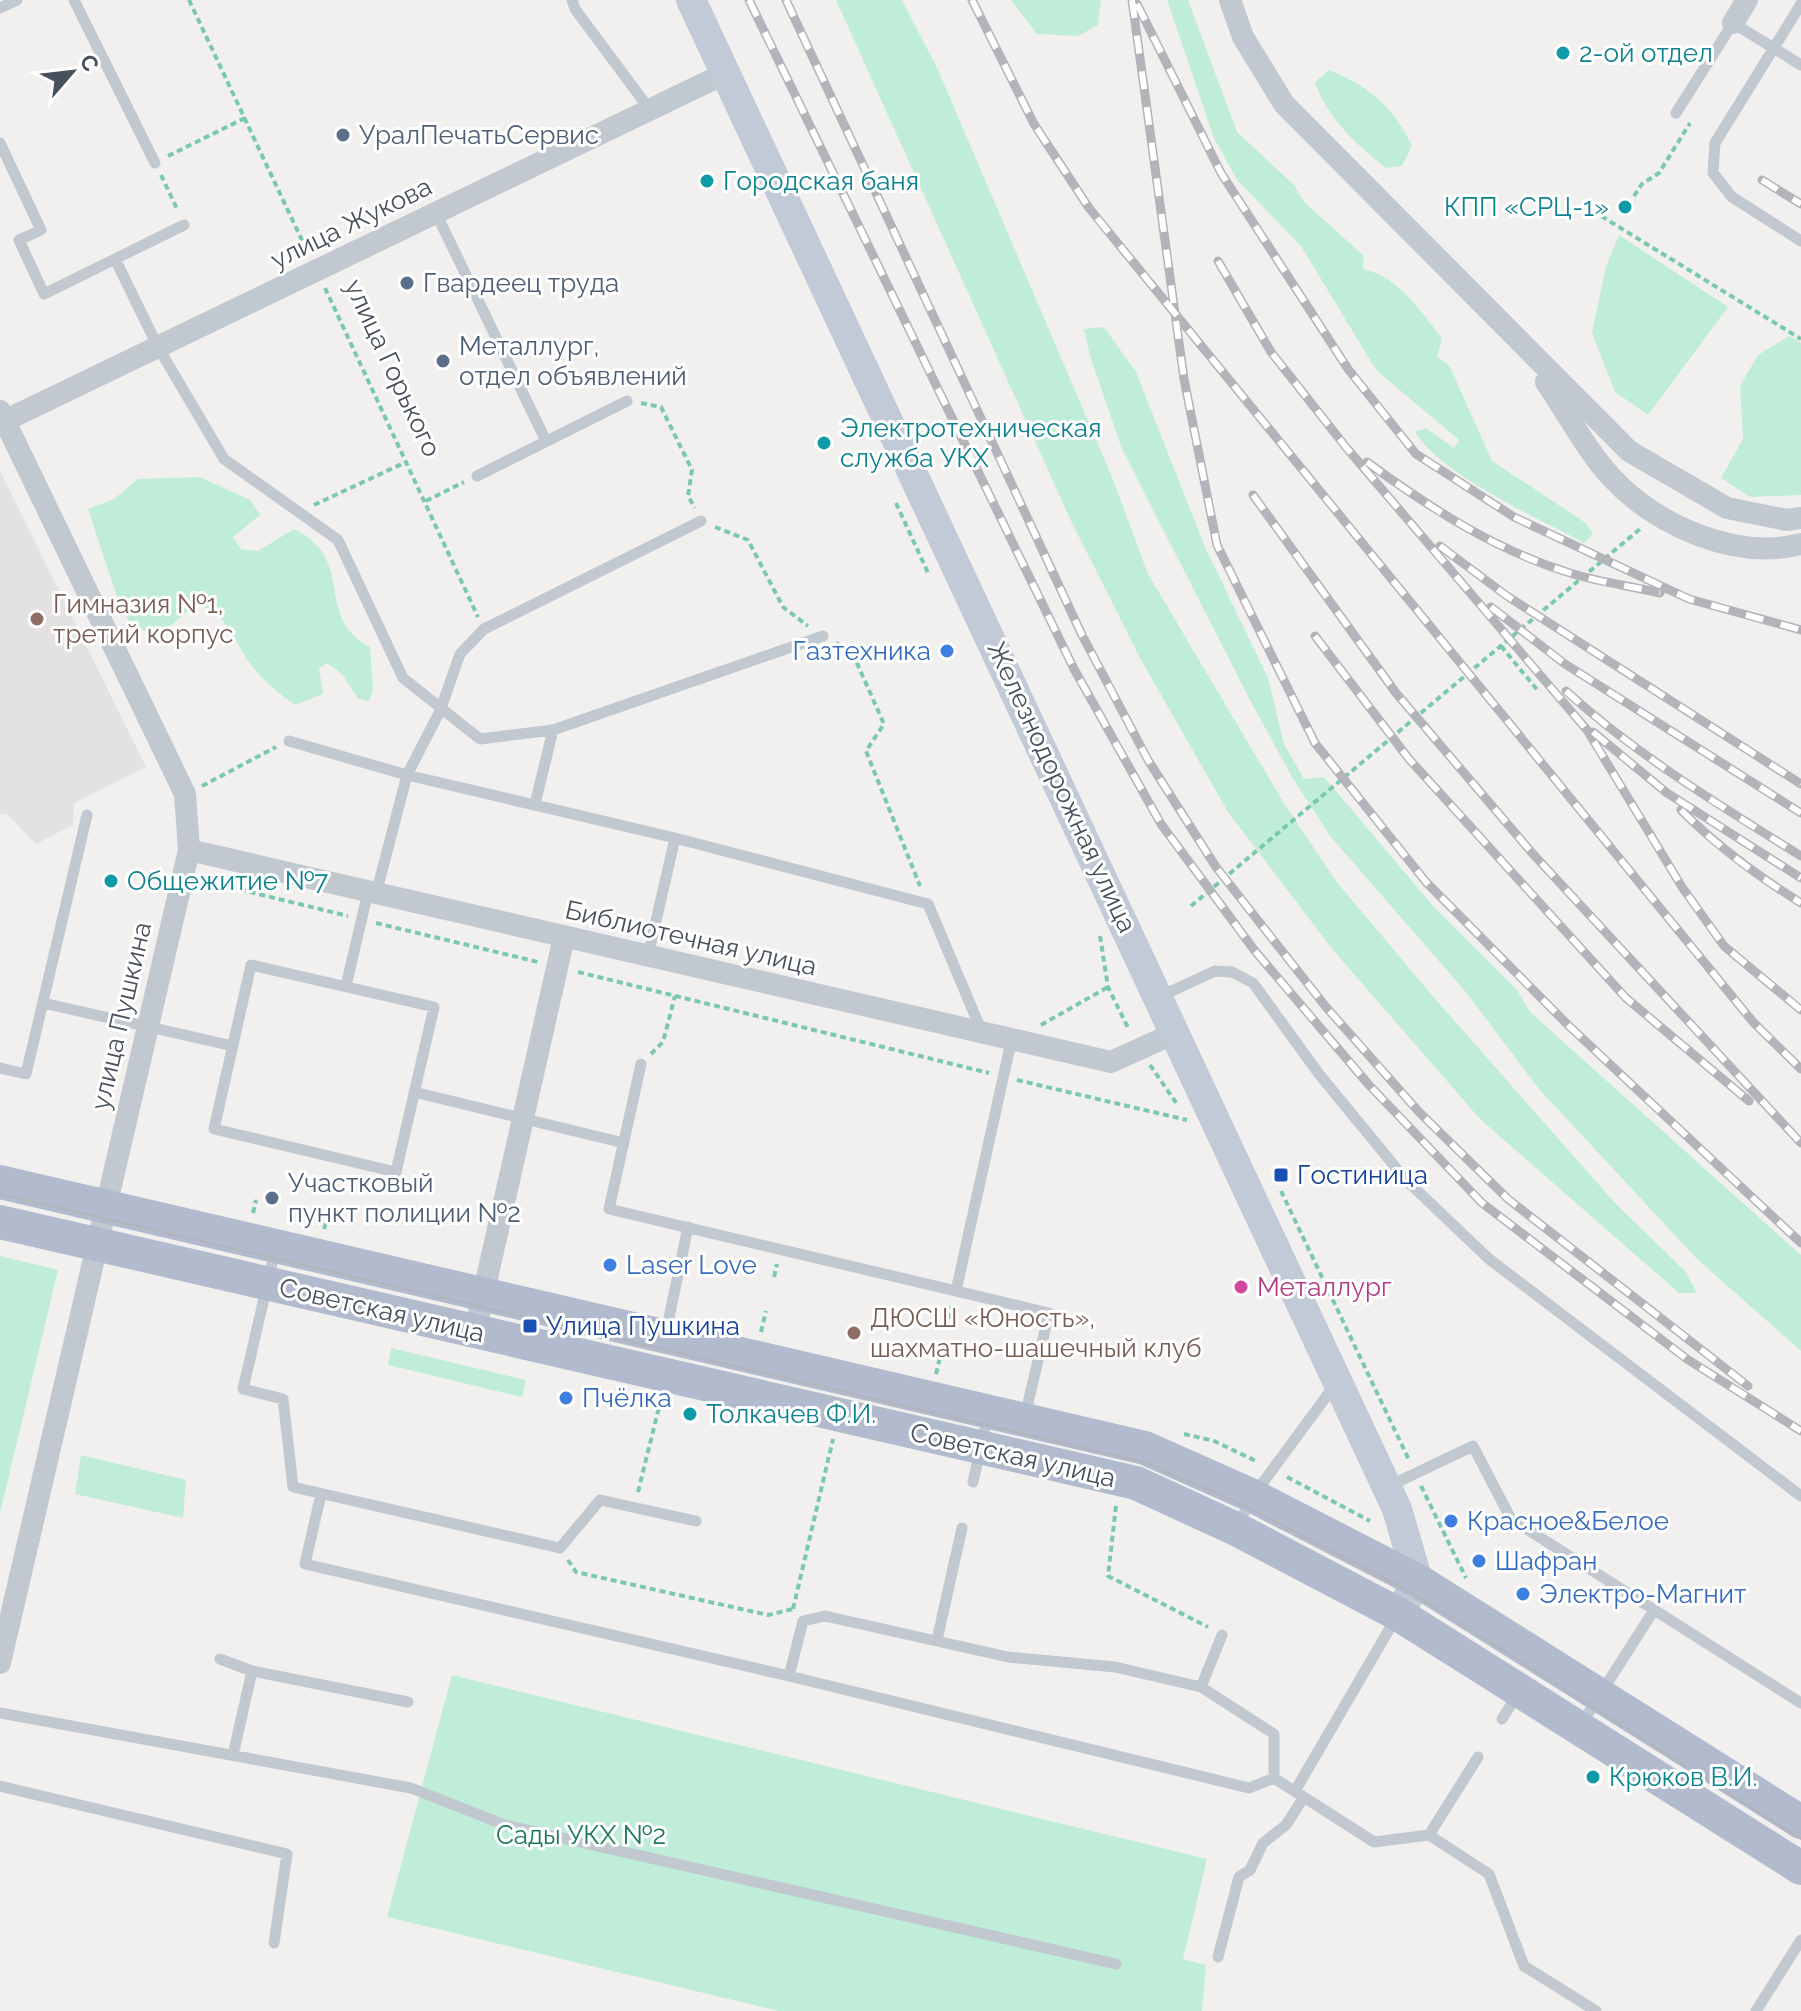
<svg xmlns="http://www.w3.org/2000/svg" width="1801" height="2011" viewBox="0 0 1801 2011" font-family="Raleway,sans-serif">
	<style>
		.education { fill: #e3e1e1 }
		.green { fill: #c0edd8 }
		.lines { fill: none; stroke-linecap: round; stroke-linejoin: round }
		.path { stroke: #7ac9ad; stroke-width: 4; stroke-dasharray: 6 4; stroke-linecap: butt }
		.lane { stroke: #c1c8d0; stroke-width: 11 }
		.street { stroke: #c1c8d0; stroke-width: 22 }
		.secondary { stroke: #c3cad7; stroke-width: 30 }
		.primary { stroke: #b1bbcd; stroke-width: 34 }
		.tram { stroke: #b2b4b9; stroke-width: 2 }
		.rail-casing { stroke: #b2b4b9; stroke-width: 9 }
		.rail { stroke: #fff; stroke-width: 6; stroke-dasharray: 18; stroke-linecap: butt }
		.culture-dot { fill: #0f9aa8; stroke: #fff; stroke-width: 3 }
		.service-dot { fill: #5c6f8a; stroke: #fff; stroke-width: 3 }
		.education-dot { fill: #8d6e63; stroke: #fff; stroke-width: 3 }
		.shop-dot { fill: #3f7fe0; stroke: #fff; stroke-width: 3 }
		.transit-dot { fill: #1a4fb4; stroke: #fff; stroke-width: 3 }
		.hotel-dot { fill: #d1479c; stroke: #fff; stroke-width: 3 }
		.labels { text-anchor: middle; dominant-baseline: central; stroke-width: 6; stroke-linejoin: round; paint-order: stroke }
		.culture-label { font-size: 26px; fill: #0d838f; stroke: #fff; text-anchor: start }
		.service-label { font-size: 26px; fill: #4e5e75; stroke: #fff; text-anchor: start }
		.street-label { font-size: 26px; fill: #48505c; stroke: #fff }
		.education-label { font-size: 26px; fill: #785e54; stroke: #fff; text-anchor: start }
		.shop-label { font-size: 26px; fill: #366cbe; stroke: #fff; text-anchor: start }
		.transit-label { font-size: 26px; fill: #164399; stroke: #fff; text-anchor: start }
		.hotel-label { font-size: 26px; fill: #b23c85; stroke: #fff; text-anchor: start }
		.park-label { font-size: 26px; fill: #1c7a58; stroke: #fff }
	</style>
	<rect width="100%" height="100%" fill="#f2f0ef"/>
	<path class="education" d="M0,471L146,767L74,803L73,825L36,844L6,813L0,815Z"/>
	<path class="green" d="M836,0H902L938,70L1112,477L1148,574L1285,805L1336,881L1430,993L1615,1203L1685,1271L1697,1293H1679L1480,1119L1333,950L1228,812L1140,658L1071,521Z
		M1011,0H1101L1098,25L1078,36L1037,34Z
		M1167,0H1188L1237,132L1294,185L1304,202L1364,256L1363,269C1401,278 1418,309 1442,338L1437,357L1449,365L1492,461L1586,523L1593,534L1584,543C1538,518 1441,475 1415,432L1426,428L1454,448L1459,440L1376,370L1301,246L1237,180L1214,138Z
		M1329,70C1369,86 1394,107 1412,146L1402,166L1386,168C1357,145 1326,117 1315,82Z
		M1619,235L1728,307L1648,415L1615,392L1592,333L1606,266Z
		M1104,327L1136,372L1205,547L1268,678L1284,744L1304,779L1324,777L1434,907L1517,990L1530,1012L1801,1255V1351L1696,1258L1539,1089L1465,991L1330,836L1292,777L1250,700L1122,449L1090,356L1084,329Z
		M1789,336L1801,343V495L1750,497L1721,478L1743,439L1740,386L1758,355Z
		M200,477L250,500L260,515L233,537L241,549L258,551L294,529C358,560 312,616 370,647L373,689L369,701L358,699L342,674L327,663L319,668L323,694L295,705C278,693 261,680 249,662C234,640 225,609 195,605L170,626L148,633L129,622L117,597L88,509L114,499L138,479Z
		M0,1256L58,1270L0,1513Z
		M391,1348L526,1380L522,1397L388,1365Z
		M81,1455L186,1480L183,1518L75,1494Z
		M452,1675L1207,1859L1183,1959L1206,1965L1202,2011H779L387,1917Z"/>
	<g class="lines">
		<path class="path" d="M189,0L307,251
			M168,156L245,118
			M161,175L178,211
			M1634,196L1642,184L1659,173L1690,123
			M1593,211L1801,339
			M325,288L478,617
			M641,403L661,407L692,470L688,496L695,508
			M426,501L464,482
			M896,503L929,575
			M314,505L406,462
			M715,527L748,540L783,607L808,626
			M836,643L852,652L884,724L866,751L920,886
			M1501,646L1539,692
			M202,786L276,747
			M201,880L348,916
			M1191,906L1640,529
			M376,923L538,962
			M1100,936L1108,987L1129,1030
			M578,972L989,1073
			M1041,1025L1108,987
			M651,1054L663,1042L675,996
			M1150,1065L1177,1104
			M1017,1080L1187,1120
			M1281,1191L1409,1460
			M253,1213L256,1200
			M324,1229L328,1216
			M774,1277L777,1264
			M949,1319L952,1306
			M761,1332L766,1311
			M936,1374L941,1353
			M1184,1434L1214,1441L1258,1462
			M1287,1477L1370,1521
			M1421,1486L1466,1578
			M638,1492L661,1399
			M1116,1506L1108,1576L1208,1627
			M568,1560L576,1572L768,1615L793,1609
			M793,1609L833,1439"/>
		<path class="lane" d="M74,0L155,163
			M572,0L575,9L650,110
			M1801,4L1715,143L1713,173L1732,197L1801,241
			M0,8L17,0
			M1676,113L1733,23L1801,65
			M0,143L41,230L19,240L44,294L184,225
			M436,213L546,441
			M115,259L158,347L224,459L338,540L403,678L480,739L553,730
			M477,476L627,401
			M289,741L407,775L675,838L648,956
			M535,804L553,730L823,636
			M675,838L928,904L982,1032
			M376,894L407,775L440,711L460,654L484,629L701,521
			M251,965L434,1007L396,1172L214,1129Z
			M346,986L368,892
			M1161,996L1215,971L1232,972L1253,983L1319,1074L1406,1180L1489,1259L1801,1496
			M43,1003L233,1046
			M641,1064L609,1209L1049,1313L1025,1416
			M0,1068L26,1074L87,815
			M414,1092L624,1143
			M275,1251L243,1389L283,1399L293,1487L560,1548L600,1500L696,1521
			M956,1291L1011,1042
			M666,1332L688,1227
			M973,1482L988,1415
			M1389,1486L1473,1446L1511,1519L1801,1703
			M321,1494L305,1564L789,1676L803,1621L825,1616L1008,1657L1115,1667L1201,1687
			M1237,1526L1253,1496L1334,1386
			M1222,1635L1201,1687L1274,1734V1778L1374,1842L1429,1835L1489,1874L1524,1966L1596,2011
			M937,1640L962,1528
			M220,1659L252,1671L408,1702
			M789,1676L1249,1788L1274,1778
			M0,1713L411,1788L505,1825L1116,1964
			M1502,1719L1519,1692
			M1580,1726L1654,1610
			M233,1755L252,1671
			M0,1786L287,1854L274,1943
			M1295,1791L1397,1616
			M1429,1835L1478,1757
			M1218,1957L1239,1877L1250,1870L1263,1843L1286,1825L1304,1797
			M1756,2011L1801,1940"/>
		<path class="street" d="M1230,0L1243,37L1284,104L1629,451L1727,508L1787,520L1801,518
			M1733,23L1747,0
			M1546,382C1567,413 1587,451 1612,478C1657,526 1737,561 1801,544
			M0,411L185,794L189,850L0,1663
			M0,423L726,73
			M189,850L1111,1062L1177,1032
			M475,1331L564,937"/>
		<path class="secondary" d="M691,0L1397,1509L1418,1581L1398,1614"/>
		<path class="primary" d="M0,1182L1145,1448L1253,1496L1418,1581L1801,1822
			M0,1222L1136,1483L1236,1529L1398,1614L1801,1868"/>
		<path class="tram" d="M0,1194L1144,1462L1247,1507L1411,1592L1801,1839"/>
		<g class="rail-casing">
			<path id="rail" d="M749,0L1074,669L1161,824L1255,951L1369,1085L1482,1203L1687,1359L1801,1431
				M786,0L1082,635L1148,760L1216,867L1326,1007L1419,1112L1508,1199L1748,1386
				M972,0L1034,124L1089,208L1753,1022L1801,1069
				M1132,0L1184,379L1217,545L1315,743L1426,882L1568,1025L1801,1243
				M1137,4L1221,173L1348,369L1416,454L1514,517L1689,599L1801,630
				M1762,180L1801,204
				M1218,261L1271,352L1345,446L1587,730L1682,887L1724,946L1801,1010
				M1367,462C1430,508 1495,550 1570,573C1599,582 1630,586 1660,593
				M1253,495L1396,693L1533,854L1801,1143
				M1440,546L1507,596L1801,784
				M1491,607L1565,664L1801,813
				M1315,636L1409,759L1626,998L1749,1101
				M1566,691C1638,756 1719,805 1801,856
				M1593,732L1667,793L1801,878
				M1681,810C1718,847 1756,875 1801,903"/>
		</g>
		<use href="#rail" class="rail"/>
	</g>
	<g class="culture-dot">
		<circle cx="1563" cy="53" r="8"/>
		<circle cx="707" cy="181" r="8"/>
		<circle cx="1625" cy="207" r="8"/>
		<circle cx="824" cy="443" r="8"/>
		<circle cx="111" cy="881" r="8"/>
		<circle cx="690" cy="1414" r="8"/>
		<circle cx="1593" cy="1777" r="8"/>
	</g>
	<g class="service-dot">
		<circle cx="343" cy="135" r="8"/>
		<circle cx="407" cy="283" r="8"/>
		<circle cx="443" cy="361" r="8"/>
		<circle cx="272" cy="1198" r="8"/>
	</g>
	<g class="education-dot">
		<circle cx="37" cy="619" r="8"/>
		<circle cx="854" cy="1333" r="8"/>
	</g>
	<g class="shop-dot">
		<circle cx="947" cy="651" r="8"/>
		<circle cx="610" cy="1265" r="8"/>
		<circle cx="566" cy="1398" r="8"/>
		<circle cx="1451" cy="1521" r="8"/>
		<circle cx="1479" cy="1561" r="8"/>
		<circle cx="1523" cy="1594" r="8"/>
	</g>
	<g class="transit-dot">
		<rect x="1273" y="1167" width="16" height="16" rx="4"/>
		<rect x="522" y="1318" width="16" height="16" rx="4"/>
	</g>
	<circle class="hotel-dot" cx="1241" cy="1287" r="8"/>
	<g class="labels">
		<g class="culture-label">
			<text x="1579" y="53">2-ой отдел</text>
			<text x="723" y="181">Городская баня</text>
			<text x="1609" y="207" text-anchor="end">КПП «СРЦ-1»</text>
			<text x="840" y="428">Электротехническая<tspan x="840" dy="30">служба УКХ</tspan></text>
			<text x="127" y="881">Общежитие №7</text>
			<text x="706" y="1414">Толкачев Ф.И.</text>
			<text x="1609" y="1777">Крюков В.И.</text>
		</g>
		<g class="service-label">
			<text x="359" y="135">УралПечатьСервис</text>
			<text x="423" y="283">Гвардеец труда</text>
			<text x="459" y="346">Металлург,<tspan x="459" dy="30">отдел объявлений</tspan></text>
			<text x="288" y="1183">Участковый<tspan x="288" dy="30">пункт полиции №2</tspan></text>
		</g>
		<g class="street-label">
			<text transform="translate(351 223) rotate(-26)">улица Жукова</text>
			<text transform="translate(393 368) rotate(65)">улица Горького</text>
			<text transform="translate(1062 787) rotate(65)">Железнодорожная улица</text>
			<text transform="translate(691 938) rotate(13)">Библиотечная улица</text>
			<text transform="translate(121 1016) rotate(-77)">улица Пушкина</text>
			<text transform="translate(382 1310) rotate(13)">Советская улица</text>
			<text transform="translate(1013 1455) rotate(13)">Советская улица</text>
		</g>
		<g class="education-label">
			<text x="53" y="604">Гимназия №1,<tspan x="53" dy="30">третий корпус</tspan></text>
			<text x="870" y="1318">ДЮСШ «Юность»,<tspan x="870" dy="30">шахматно-шашечный клуб</tspan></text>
		</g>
		<g class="shop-label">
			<text x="931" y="651" text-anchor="end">Газтехника</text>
			<text x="626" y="1265">Laser Love</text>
			<text x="582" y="1398">Пчёлка</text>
			<text x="1467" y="1521">Красное&amp;Белое</text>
			<text x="1495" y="1561">Шафран</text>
			<text x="1539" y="1594">Электро-Магнит</text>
		</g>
		<g class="transit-label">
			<text x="1297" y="1175">Гостиница</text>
			<text x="546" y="1326">Улица Пушкина</text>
		</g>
		<g class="hotel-label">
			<text x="1257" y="1287">Металлург</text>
		</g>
		<g class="park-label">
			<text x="581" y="1835">Сады УКХ №2</text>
		</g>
	</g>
	<g transform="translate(72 72) rotate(62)" stroke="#ffffff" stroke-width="6" paint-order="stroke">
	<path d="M0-6L14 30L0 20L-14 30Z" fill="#48505c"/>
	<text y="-12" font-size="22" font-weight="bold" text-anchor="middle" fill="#48505c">С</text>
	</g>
</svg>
